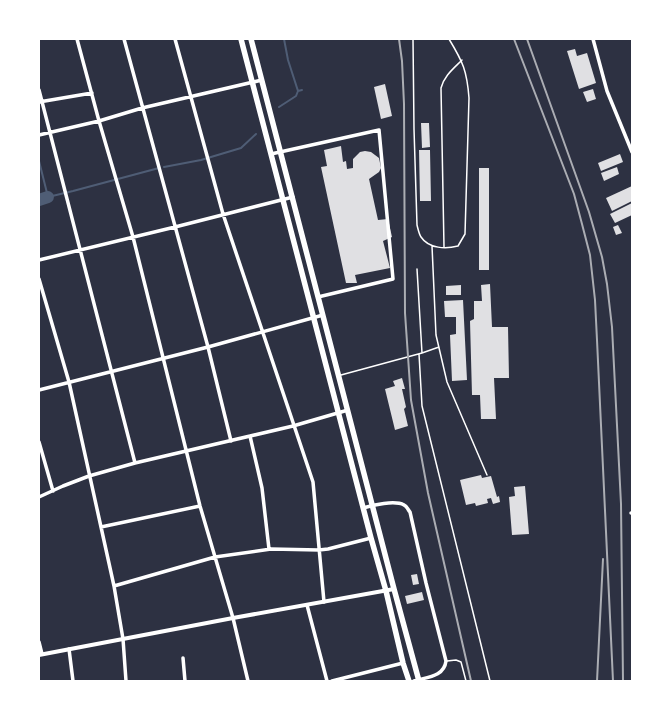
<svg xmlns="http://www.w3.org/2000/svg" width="671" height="720" viewBox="0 0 671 720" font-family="'Exo 2',sans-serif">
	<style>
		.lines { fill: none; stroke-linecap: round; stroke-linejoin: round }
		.stream { stroke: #4f5d75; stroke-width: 2 }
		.river { stroke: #4f5d75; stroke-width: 12 }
		.building { fill: #e0e0e3 }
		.service { stroke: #fff; stroke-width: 1.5 }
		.minor { stroke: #fff; stroke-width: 3.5 }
		.tertiary { stroke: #fff; stroke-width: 4 }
		.trunk { stroke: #fff; stroke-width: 5.5 }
		.rail { stroke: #abadb3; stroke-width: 2 }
	</style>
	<rect width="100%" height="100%" fill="#2d3142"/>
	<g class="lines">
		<path class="stream" d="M284,39L288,60L298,91
			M279,107L296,96L298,91L302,90
			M39,161L48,197L73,191L159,168
			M164,167L201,160L241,148L256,134"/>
		<path class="river" d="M39,200L48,197"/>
	</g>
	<path class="building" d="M575,49L577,56L587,53L596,83L579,89L567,51Z
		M385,84L392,116L381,119L374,87Z
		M593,89L596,99L587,102L583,92Z
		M421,123H429L430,147L422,148Z
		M341,146L343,162L346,161L347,169L353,168V159L360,152L365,151L371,152L379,158L381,168L379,172L369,179L378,220L388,219L392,237L383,241L390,268L355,275L357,283H346L321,167L327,166L324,150Z
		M419,150H430L431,201H420Z
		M620,154L623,162L601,171L598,163Z
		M617,167L619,174L604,181L601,173Z
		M479,168H489V270H479Z
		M632,186V201L612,211L606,198Z
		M632,203V215L615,223L610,214Z
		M618,225L622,233L616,235L613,227Z
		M490,284L492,327H508L509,378H494L496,419H481L480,395H472L470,321L474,319V301H482L481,285Z
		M461,285V295H446V286Z
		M463,300L467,380L452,381L450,335L456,334V317H445L444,301Z
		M402,378L405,389H402L406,407L404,409L408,426L395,430L385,389L395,386L393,381Z
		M481,475L482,478L491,476L497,497L499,496L500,502L493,504L491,498L487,499L488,503L476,506L475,503L466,505L460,480Z
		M525,486L529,534L512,535L509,497L515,496L514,487Z
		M417,574L419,584L413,585L411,575Z
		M422,592L424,600L407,604L405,596Z"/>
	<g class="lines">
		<path class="service" d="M413,39L414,129L417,225C418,229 419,234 421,237C429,249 446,249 458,246L465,234L469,98C467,71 463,62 449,39
			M432,246L436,335L447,382L487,475
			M444,247L441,88C444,76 453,69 462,60
			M422,353L439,347
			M419,354L422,406L490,681
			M341,375L422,353L417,269
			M447,661L456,660L461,662L466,681"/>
		<path class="minor" d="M77,39L99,121L133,237L200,506L233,618L248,681
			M124,39L208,347L231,441
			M175,39L223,214L313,482L324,602
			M593,39L607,91L632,152
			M39,90L135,463
			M39,102L92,93
			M39,135L99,121L142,108L262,80
			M271,154L379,130L393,279L318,297
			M39,260L175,227L293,197
			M39,279L69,382L101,527L114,586L123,639L126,681
			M39,390L208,347L323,315
			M250,436L262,488L269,549
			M39,442L53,491
			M39,497L63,486L89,476L135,463L293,426L348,410
			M363,508C373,505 395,500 404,505C407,506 408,510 410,512L426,583L446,661C444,677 427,677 414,681
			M631,513H632
			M101,527L200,506
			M114,586L215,557L271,549L319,550L328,549L371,538
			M307,605L327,681
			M39,642L42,654
			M69,649L73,681
			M183,658L185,681
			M332,681L403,663"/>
		<path class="tertiary" d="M39,655L233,618L394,589"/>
		<path class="trunk" d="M241,39L371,538L386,591L403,663L409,681
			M251,39L394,589L419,681"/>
		<path class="rail" d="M399,39L402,61L404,104L405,313L411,400L428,493L471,681
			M514,39L574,194L582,224L590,255L595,300L597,340L613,681
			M527,39L589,212L602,257L607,284L612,327L621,504L623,681
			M597,681L603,559"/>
	</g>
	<rect width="671" height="720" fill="none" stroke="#ffffff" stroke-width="80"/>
</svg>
